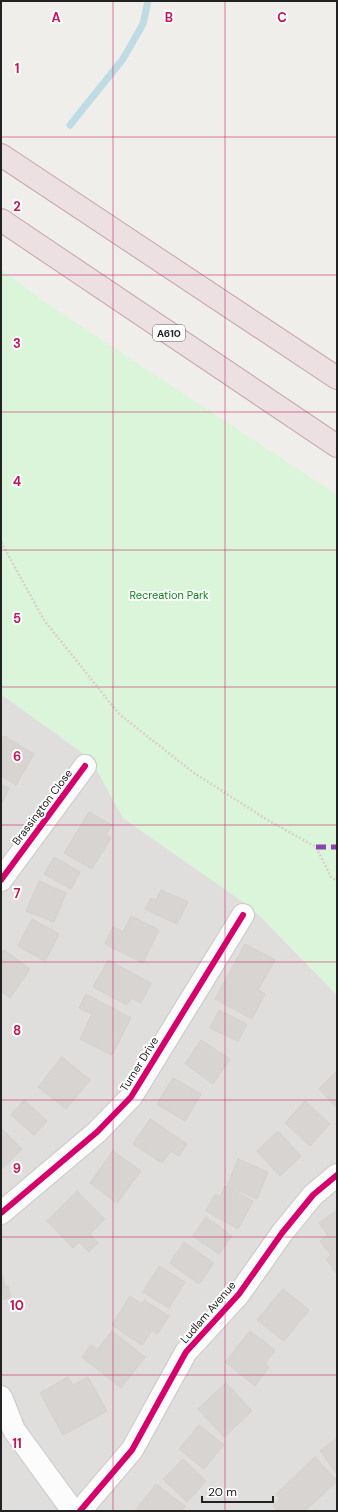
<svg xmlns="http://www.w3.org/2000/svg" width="338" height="1512" viewBox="0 0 338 1512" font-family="'DM Sans',sans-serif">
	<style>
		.residential { fill: #dfdedc }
		.park { fill: #daf5da }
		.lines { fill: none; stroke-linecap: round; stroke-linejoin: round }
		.stream { stroke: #bfdbe3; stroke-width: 7 }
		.building { fill: #d7d4d2; stroke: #d3d0cc }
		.minor-casing { stroke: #c9c8c7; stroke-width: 24 }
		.highway-casing { stroke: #c5a2ac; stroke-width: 24 }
		.path { stroke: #dccecd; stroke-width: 2.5; stroke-dasharray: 2 2; stroke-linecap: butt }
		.minor { stroke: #fdfcfc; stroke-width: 22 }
		.highway { stroke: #ece0e2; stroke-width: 22 }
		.quiet { stroke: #8e44ad; stroke-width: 5; stroke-dasharray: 10 5; stroke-linecap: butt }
		.cycleway-casing { stroke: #fff; stroke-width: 8 }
		.cycleway { stroke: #d6006c; stroke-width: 6 }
		.grid { fill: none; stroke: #c2185b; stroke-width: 1; stroke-opacity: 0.55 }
		.labels { text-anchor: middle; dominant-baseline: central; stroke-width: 4; stroke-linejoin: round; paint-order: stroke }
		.shield { fill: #fff; stroke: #646464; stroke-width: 1 }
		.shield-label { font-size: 10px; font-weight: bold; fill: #222 }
		.park-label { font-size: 11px; fill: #0c8416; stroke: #fff }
		.street-label { font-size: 11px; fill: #222; stroke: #fff }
		.grid-label { font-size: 13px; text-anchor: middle; font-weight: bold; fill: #c2185b; stroke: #fff; stroke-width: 4; stroke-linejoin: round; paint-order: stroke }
	</style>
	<rect width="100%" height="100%" fill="#f0eeeb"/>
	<path class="residential" d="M1,694L91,759L123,818L249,906L261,917L337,995V1511H1Z"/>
	<path class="park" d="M1,269L46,303L337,495V995L261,917L249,906L123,818L91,759L1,694Z"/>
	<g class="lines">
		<path class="stream" d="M70,125L123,59L143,24L148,1"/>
	</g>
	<path class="building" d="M4,736L34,754L16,785L1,776V740Z
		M1,785L9,788L1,805Z
		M89,812L112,825L106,835L111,838L92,869L64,853Z
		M54,857L80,872L71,889L44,874Z
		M39,881L66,893L54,922L26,911Z
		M161,890L188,902L177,924L145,909L151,898L156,900Z
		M131,916L159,930L143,963L105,944L113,927L123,932Z
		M32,919L59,934L45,961L18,946Z
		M245,944L275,960L258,990L265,994L252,1019L215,999Z
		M4,950L30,969L10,998L1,992V955Z
		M108,960L151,983L141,1003L131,998L127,1005L93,987Z
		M86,994L131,1018L112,1055L80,1039L92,1014L79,1008Z
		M219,1010L247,1024L238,1041L210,1028Z
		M201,1040L230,1059L213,1084L185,1064Z
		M62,1057L90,1080L66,1109L38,1087Z
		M337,1071V1108L319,1089Z
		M173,1078L201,1094L185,1121L157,1104Z
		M24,1100L47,1121L34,1135L11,1115Z
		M305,1101L330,1124L310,1146L285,1123Z
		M150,1119L187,1144L179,1156L171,1151L162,1163L133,1144Z
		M1,1128L22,1149L1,1170Z
		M278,1131L301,1156L280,1176L257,1151Z
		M113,1151L141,1171L117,1203L90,1183Z
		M238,1159L268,1172L257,1199L227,1186Z
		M225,1186L253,1201L238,1229L206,1211L215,1194L220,1197Z
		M77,1191L105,1219L90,1234L98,1243L89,1252L79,1242L73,1248L47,1221Z
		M337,1210V1274L326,1259L331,1255L320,1241L328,1235L319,1223Z
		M206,1217L232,1236L219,1254L193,1236Z
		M184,1242L214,1263L199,1284L170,1263Z
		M159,1266L185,1282L169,1308L143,1292Z
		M1,1271L5,1286L1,1288Z
		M8,1286L11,1297L1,1300V1288Z
		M283,1289L309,1310L284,1341L257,1320Z
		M130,1296L142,1304L144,1300L169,1316L157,1334L152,1330L142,1345L112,1325Z
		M112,1331L145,1357L121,1388L82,1357L91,1345L97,1350Z
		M250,1331L275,1350L265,1364L269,1367L255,1386L225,1362Z
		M68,1377L73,1385L88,1377L107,1411L63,1435L40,1393Z
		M226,1383L252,1411L224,1437L198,1409Z
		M199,1425L224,1445L204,1469L179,1449Z
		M337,1438V1474L320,1451Z
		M315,1457L337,1481L305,1511H278L273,1506L280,1499L276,1494Z
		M183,1459L206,1481L187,1502L163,1479Z
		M156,1484L185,1506L181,1511H135Z"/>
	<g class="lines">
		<g class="minor-casing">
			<path id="minor" d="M1,880L85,766
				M1,1213L97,1132L131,1097L243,915
				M1,1397L14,1430L73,1511
				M80,1511L132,1450L186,1352L239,1294L282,1233L313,1195L337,1175"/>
		</g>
		<g class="highway-casing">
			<path id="highway" d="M1,155L337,378
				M1,220L337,446"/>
		</g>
		<path class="path" d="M1,542L44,620L119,714L194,773L266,819L316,847L331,877L337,881"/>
		<use href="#minor" class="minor"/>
		<use href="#highway" class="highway"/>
		<path class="quiet" d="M316,847H337"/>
		<g class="cycleway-casing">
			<path id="cycleway" d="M1,880L85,766
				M1,1213L97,1132L131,1097L243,915
				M80,1511L132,1450L186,1352L239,1294L282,1233L313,1195L337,1175"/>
		</g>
		<use href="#cycleway" class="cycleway"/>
	</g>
	<path class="grid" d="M113,1V1511M225,1V1511M1,137H337M1,275H337M1,412H337M1,550H337M1,687H337M1,825H337M1,962H337M1,1100H337M1,1237H337M1,1375H337"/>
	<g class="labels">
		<rect class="shield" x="153" y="325" width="32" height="16" rx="3"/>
		<g class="shield-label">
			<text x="169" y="333">A610</text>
		</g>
		<g class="park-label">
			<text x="169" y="595">Recreation Park</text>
		</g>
		<g class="street-label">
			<text transform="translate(42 807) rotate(-53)">Brassington Close</text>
			<text transform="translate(139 1064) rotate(-58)">Turner Drive</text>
			<text transform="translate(208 1312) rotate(-49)">Ludlam Avenue</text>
		</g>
	</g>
	<g class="grid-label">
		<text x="56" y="22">A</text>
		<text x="169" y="22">B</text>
		<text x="282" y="22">C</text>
		<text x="17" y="73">1</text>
		<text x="17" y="211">2</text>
		<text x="17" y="348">3</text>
		<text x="17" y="486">4</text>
		<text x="17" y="623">5</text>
		<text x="17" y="761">6</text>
		<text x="17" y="898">7</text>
		<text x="17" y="1035">8</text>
		<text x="17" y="1173">9</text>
		<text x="17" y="1310">10</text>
		<text x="17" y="1448">11</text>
	</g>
	<rect width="338" height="1512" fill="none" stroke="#222222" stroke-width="4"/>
	<path d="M202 1496v6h71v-6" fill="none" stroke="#222222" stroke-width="2"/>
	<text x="208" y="1496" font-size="12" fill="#222222" stroke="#ffffff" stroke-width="3" paint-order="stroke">20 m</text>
</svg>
